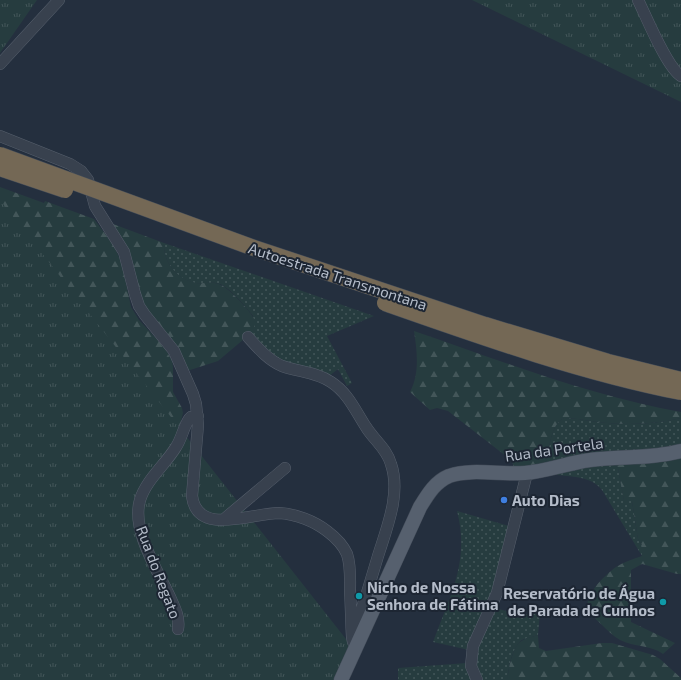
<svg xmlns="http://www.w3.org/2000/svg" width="681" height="680" viewBox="0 0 681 680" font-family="'Exo 2',sans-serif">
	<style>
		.grass { fill: url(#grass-dots) }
		.forest { fill: url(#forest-firs) }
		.park { fill: url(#park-tufts) }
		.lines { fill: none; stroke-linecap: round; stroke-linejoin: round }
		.minor-casing { stroke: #565f6c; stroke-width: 12 }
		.major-casing { stroke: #414a57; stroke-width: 15 }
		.minor { stroke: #38414e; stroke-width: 11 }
		.major { stroke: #56606e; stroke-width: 14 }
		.highway-bridge-casing { stroke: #434c59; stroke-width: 17; stroke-linecap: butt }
		.highway-bridge { stroke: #746855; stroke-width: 16 }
		.shop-dot { fill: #3f7fe0; stroke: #1d2633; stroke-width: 1.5 }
		.culture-dot { fill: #0f9aa8; stroke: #1d2633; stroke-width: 1.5 }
		.labels { text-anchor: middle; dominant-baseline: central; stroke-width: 4; stroke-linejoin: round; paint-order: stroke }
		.street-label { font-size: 15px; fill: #b4bcc9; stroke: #1d2633 }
		.poi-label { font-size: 15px; font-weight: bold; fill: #b4bcc9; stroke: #1d2633; text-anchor: start }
	</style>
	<defs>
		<pattern id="grass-dots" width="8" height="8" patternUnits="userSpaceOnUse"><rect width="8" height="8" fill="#263c3f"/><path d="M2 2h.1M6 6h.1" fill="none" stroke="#435659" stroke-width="1.8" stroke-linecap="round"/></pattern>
		<pattern id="forest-firs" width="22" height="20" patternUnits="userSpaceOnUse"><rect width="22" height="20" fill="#263c3f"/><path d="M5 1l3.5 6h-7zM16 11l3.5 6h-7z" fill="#435659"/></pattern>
		<pattern id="park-tufts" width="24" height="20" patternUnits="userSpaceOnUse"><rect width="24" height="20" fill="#263c3f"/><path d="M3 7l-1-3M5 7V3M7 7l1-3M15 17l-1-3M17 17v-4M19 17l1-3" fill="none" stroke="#435659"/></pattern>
	</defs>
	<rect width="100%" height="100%" fill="#242f3e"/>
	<path class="grass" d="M164,243L374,316L327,336L352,383L347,386L338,369L328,377L284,362L273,356L250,334L253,316C246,307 231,289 220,284C212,281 203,284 195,283C176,279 163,262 164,243Z
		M564,418C578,418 593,422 607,423C632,425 657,424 681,418V447L546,465C549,452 550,424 564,418Z
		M617,463L624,500L632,501L638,539L642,545V556L602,490C591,475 568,477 551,474L593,465Z
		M457,511L509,526L493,596L469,650L433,642C450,596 470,561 457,511Z
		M495,608L521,615L540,613L538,635C533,637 526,638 522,640C513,646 507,670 508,680H478L473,658Z
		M467,663L468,672L471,680H398V668Z"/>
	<path class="forest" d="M0,187L44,203L45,201L94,219L114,246L122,264L131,307L139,320L165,348L172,361L173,367V392L182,408L183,413L180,424L0,680Z
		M113,224L164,243C163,262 176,279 196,283C204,284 213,281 221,285C230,289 253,313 256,323L250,334L218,361L187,371L144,306L134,276L132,261L129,249Z
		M414,331C502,361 590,396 681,412V418C657,424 632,425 607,423C593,422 578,418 564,418C550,424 549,452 546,465L513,468V464L511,460L448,411L437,408L430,410L410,392C420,373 417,351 414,331Z
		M681,456V574H677L642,564L631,570V622L675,643L663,654C651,645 634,647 620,640C613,636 607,630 601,624C596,619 590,615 588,608C584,595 606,574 616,567C624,562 633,559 642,556V545L638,539L632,501H624L617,463Z
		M538,635L539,648L546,651L602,643H612L653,655L660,659L681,678V680H508C507,672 513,647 520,642C525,638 532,637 538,635Z"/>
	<path class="park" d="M0,0H37L0,53Z
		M472,0H681V102Z
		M0,200L353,648L344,680H0Z"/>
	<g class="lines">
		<g class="minor-casing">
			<path id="minor" d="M638,0C646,16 667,68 681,76
				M0,64L59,0
				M0,136L70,164L81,171L88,180L95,206L124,252L135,294L139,306L145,315L174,351L193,394L196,404L198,425L192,496C197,537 252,513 279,513C296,514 314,521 327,531C335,537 343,545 347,554C351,566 350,579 350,591C351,606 351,621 352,637L353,642L357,645
				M248,337C258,348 268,360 282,366C299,372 316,372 331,382C348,393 355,410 366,427C374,440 387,449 391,464C401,494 387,527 378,556C371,581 363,606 354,631
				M223,520L285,468
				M178,629C180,618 175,608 170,597C158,571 131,530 140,500C146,480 165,465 176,447C182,438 183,428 189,419L191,417L198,416
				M477,680L471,666L473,646L497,593L527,473"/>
		</g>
		<g class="major-casing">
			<path id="major" d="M341,680L420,507C428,494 435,482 449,476C472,468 500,475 525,473C547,471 568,463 590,460C620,456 651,459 681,451"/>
		</g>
		<use href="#minor" class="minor"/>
		<use href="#major" class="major"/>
		<g class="highway-bridge-casing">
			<path id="highway-bridge" d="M0,155L254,248L485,325L608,362L681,380
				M0,168L65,190
				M385,303C482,337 580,372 681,392"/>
		</g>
		<use href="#highway-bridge" class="highway-bridge"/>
	</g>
	<circle class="shop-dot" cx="504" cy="500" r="4"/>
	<g class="culture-dot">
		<circle cx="359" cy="596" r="4"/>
		<circle cx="663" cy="602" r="4"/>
	</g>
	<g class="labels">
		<g class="street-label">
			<text transform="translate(338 276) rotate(18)">Autoestrada Transmontana</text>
			<text transform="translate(554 449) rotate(-8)">Rua da Portela</text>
			<text transform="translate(159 572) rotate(69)">Rua do Regato</text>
		</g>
		<g class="poi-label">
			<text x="512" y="500">Auto Dias</text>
			<text x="367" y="587">Nicho de Nossa<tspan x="367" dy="17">Senhora de Fátima</tspan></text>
			<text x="655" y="593" text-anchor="end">Reservatório de Água<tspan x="655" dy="17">de Parada de Cunhos</tspan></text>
		</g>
	</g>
</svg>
